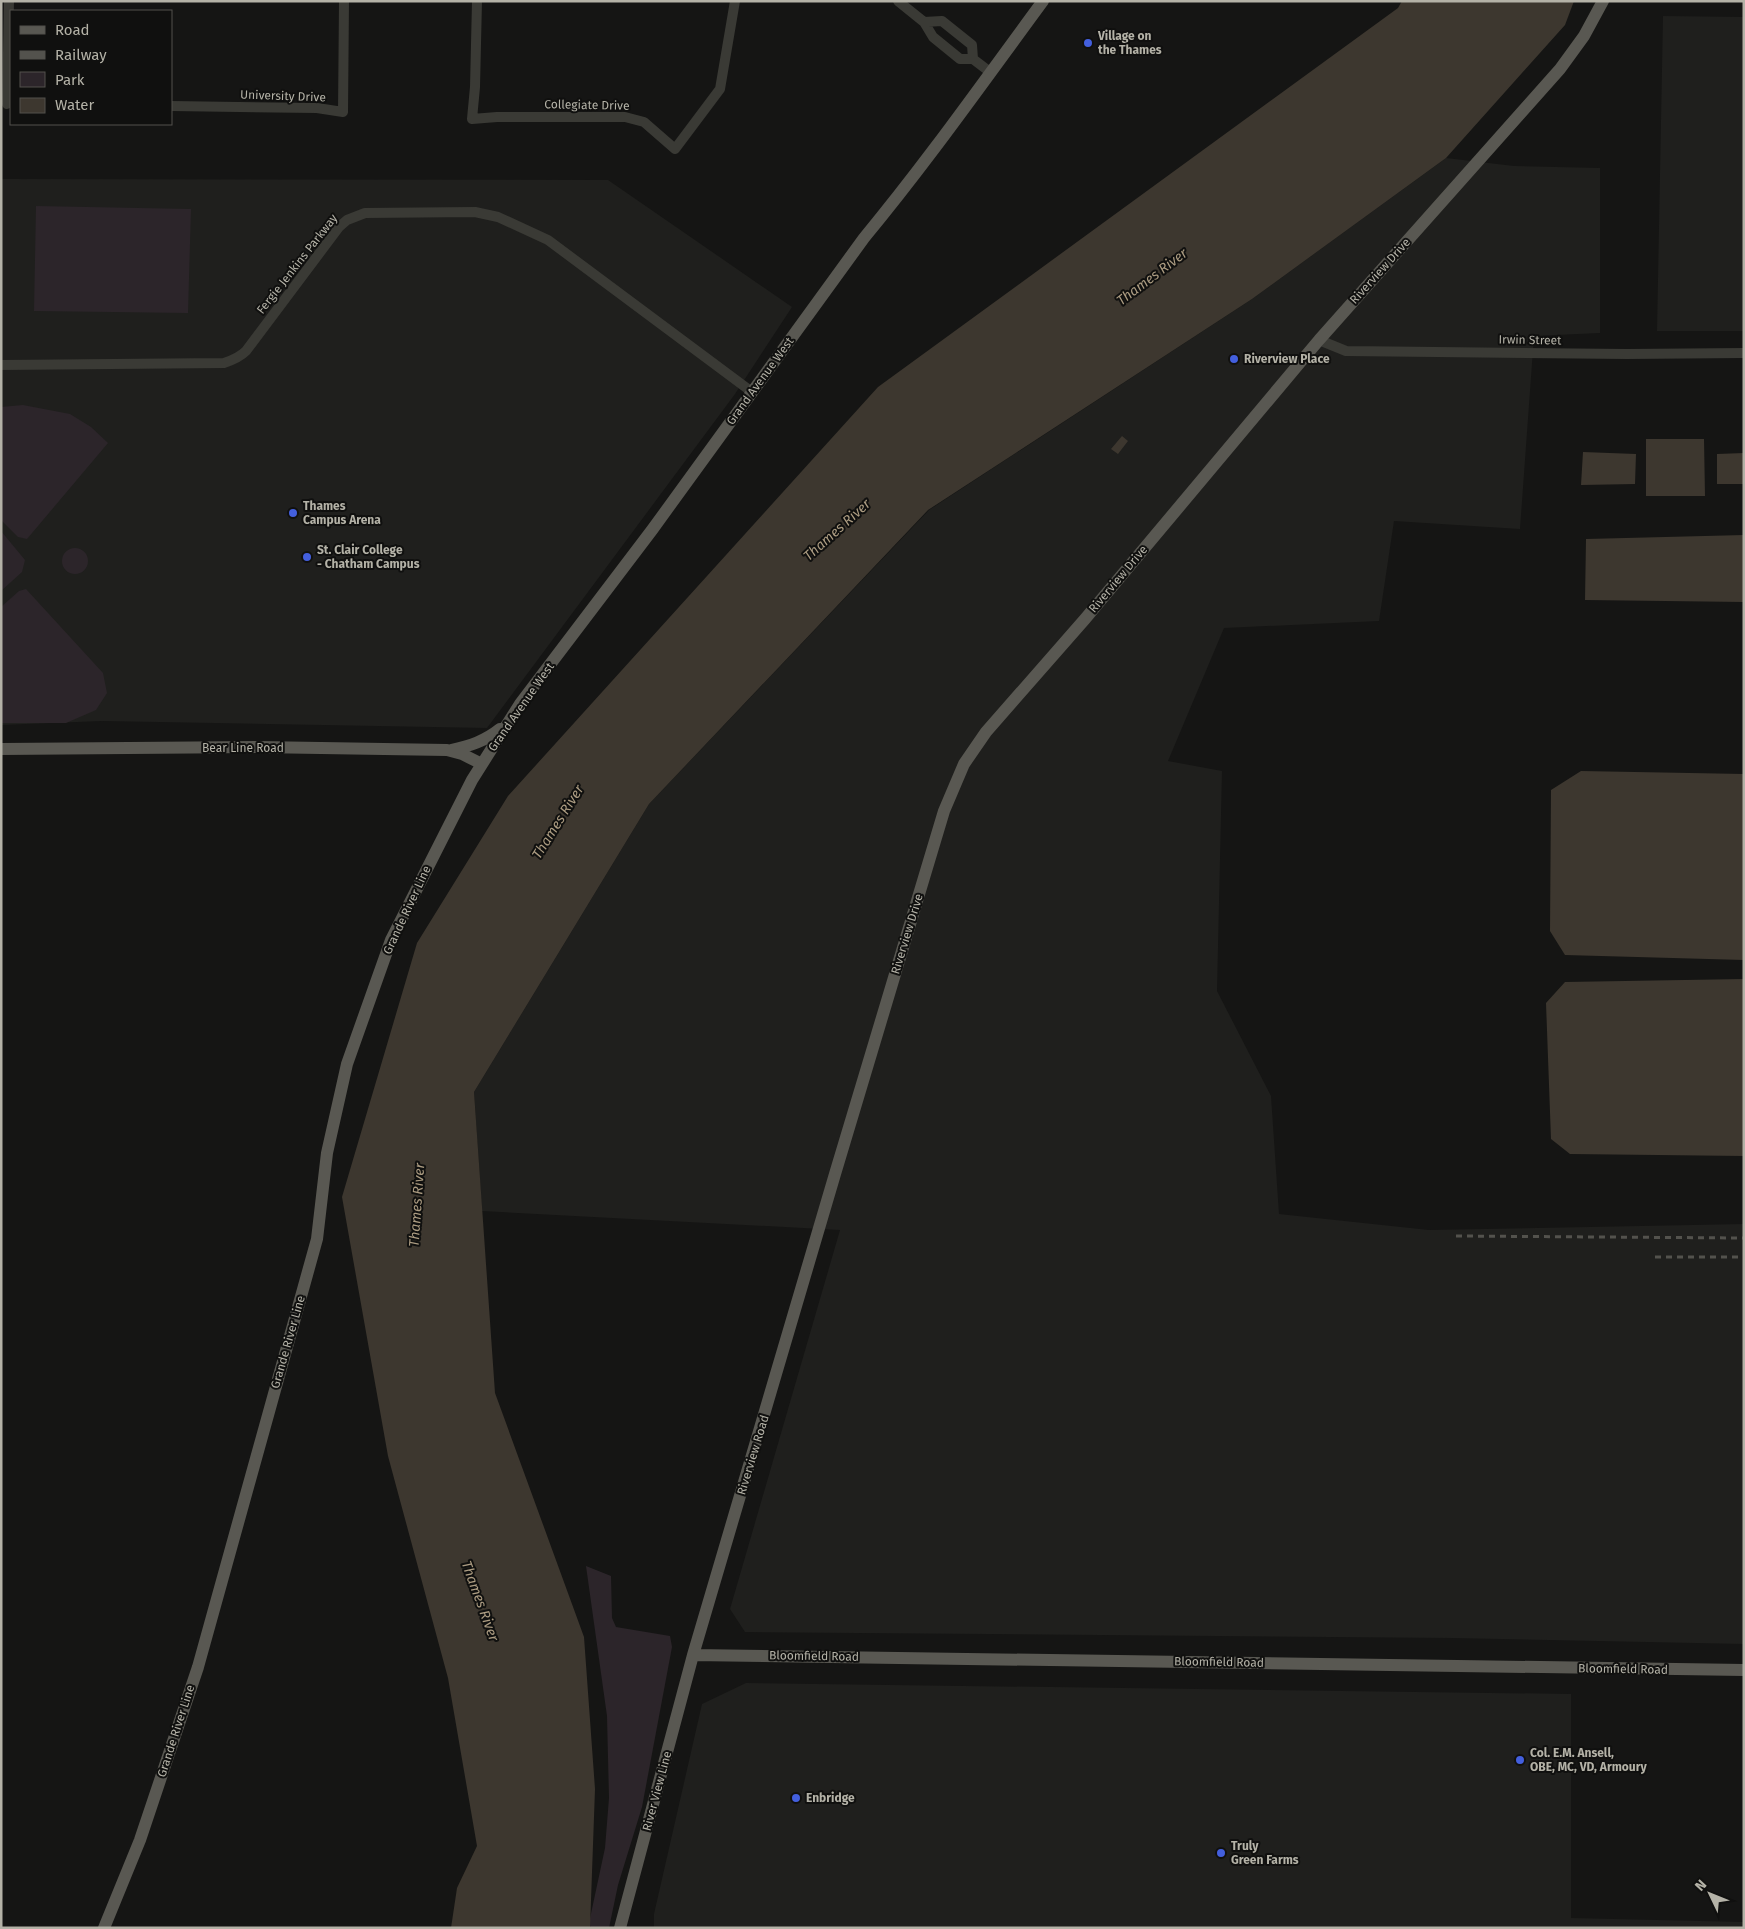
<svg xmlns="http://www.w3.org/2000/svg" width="1745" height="1929" viewBox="0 0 1745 1929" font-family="'Fira Sans',sans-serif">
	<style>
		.built { fill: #1f1f1d }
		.green { fill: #2c252a }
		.water { fill: #3d372f }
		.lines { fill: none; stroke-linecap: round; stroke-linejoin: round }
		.minor { stroke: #3a3a35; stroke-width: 10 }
		.major { stroke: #595852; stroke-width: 12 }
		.rail { stroke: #53524d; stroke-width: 3; stroke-dasharray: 6 5; stroke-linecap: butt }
		.poi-dot { fill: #435fde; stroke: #10100f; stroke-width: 2 }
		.labels { text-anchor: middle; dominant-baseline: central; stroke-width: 4; stroke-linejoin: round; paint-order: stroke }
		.poi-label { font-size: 12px; font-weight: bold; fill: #b4b2a7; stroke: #10100f; text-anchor: start }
		.street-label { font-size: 12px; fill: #b4b2a7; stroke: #10100f }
		.water-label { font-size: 14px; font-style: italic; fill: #ac9c82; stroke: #10100f }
	</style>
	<rect width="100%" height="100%" fill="#151514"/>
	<path class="built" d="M1663,16L1744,17V331H1657Z
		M1446,158L1514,166L1600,168V333L1534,336L1520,529L1394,521L1379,621L1224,628L1168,761L1222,771L1217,991L1271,1096L1279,1214L1429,1230L1744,1224V1644L1451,1638L745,1632L730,1609L840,1230L482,1211L474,1092L649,804L929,510L1252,299Z
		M1,179L608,180L792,307L735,394L487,728L102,721L1,725Z
		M746,1683L1571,1694V1918L1744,1922V1928H654V1914L702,1704Z"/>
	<path class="green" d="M36,206L191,209L188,313L34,311Z
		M23,405L70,414L91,427L108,443L27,539L18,537L1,520V407Z
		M1,531L25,560L22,572L1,591Z
		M62 561a13 13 0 1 1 26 0a13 13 0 1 1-26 0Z
		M26,589L103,673L107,693L96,710L66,723H1V607L19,591Z
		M586,1566L611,1576L612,1618L616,1627L670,1636L672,1647L642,1807L618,1885L609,1928H591L589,1923L605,1848L609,1798L607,1716Z"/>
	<path class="water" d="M1402,1H1574L1565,25L1446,158L1252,299L928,510L649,804L474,1092L495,1393L584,1637L595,1789L590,1928H451L457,1888L477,1846L448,1678L388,1456L342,1197L417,943L508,796L878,387L1398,8Z
		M1122,436L1128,441L1118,454L1111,449Z
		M1646,439H1704L1705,496H1646Z
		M1583,452L1636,454L1635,484L1581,485Z
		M1744,453V484H1717V454Z
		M1744,535V602L1585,600L1586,539Z
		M1581,771L1744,774V960L1565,955L1550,931L1551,790Z
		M1744,979V1156L1570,1154L1551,1139L1546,1003L1565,982Z"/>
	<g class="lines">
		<path class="minor" d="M477,1L475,87L472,119L497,117H625L644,122L675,149L720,89L735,1
			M898,1L924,22L933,37L960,59H973L990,72
			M924,22L942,21L972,45L973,59
			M7,104L9,1
			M171,106L317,108L343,112L344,1
			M1319,340L1346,351L1627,354L1744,353
			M1,365L224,363C233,360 240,357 246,351L339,227L347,220L365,213L475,212L498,217L548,240L752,392"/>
		<path class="major" d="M1,749L258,747L447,750L462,754L482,764
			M451,750C470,746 485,741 500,729
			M693,1655L1744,1670
			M104,1928L140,1840L198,1667L317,1239L327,1153L347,1064L391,940L472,780L520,704L652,530L864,238C927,162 984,81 1043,1
			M620,1928L693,1655L835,1174L944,811L964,764L986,732L1085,619L1319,340L1560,69L1584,36L1603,1"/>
		<path class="rail" d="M1456,1236L1744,1238
			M1655,1257H1744"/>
	</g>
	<g class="poi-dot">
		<circle cx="1088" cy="43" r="5"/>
		<circle cx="1234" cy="359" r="5"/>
		<circle cx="293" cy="513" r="5"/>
		<circle cx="307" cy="557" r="5"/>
		<circle cx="1520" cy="1760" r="5"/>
		<circle cx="796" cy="1798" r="5"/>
		<circle cx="1221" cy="1853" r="5"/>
	</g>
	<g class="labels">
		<g class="poi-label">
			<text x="1098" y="36">Village on<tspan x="1098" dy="14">the Thames</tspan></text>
			<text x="1244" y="359">Riverview Place</text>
			<text x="303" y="506">Thames<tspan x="303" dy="14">Campus Arena</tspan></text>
			<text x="317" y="550">St. Clair College<tspan x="317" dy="14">- Chatham Campus</tspan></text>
			<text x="1530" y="1753">Col. E.M. Ansell,<tspan x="1530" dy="14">OBE, MC, VD, Armoury</tspan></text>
			<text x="806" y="1798">Enbridge</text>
			<text x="1231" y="1846">Truly<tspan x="1231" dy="14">Green Farms</tspan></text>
		</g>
		<g class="street-label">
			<text transform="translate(283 96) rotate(2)">University Drive</text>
			<text transform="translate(587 105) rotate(1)">Collegiate Drive</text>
			<text transform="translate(297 264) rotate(-52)">Fergie Jenkins Parkway</text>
			<text transform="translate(1380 271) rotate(-48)">Riverview Drive</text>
			<text transform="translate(1530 340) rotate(1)">Irwin Street</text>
			<text transform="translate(760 381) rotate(-54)">Grand Avenue West</text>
			<text transform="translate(1118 579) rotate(-50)">Riverview Drive</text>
			<text transform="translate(521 707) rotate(-55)">Grand Avenue West</text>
			<text x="243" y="748">Bear Line Road</text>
			<text transform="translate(407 910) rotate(-65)">Grande River Line</text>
			<text transform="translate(907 934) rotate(-73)">Riverview Drive</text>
			<text transform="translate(288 1342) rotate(-74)">Grande River Line</text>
			<text transform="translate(753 1455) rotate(-73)">Riverview Road</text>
			<text transform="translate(814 1656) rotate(1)">Bloomfield Road</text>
			<text transform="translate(1219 1662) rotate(1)">Bloomfield Road</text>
			<text transform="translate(1623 1669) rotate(1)">Bloomfield Road</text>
			<text transform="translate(176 1731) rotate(-72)">Grande River Line</text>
			<text transform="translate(657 1791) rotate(-75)">River View Line</text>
		</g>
		<g class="water-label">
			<text transform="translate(1152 277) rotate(-37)">Thames River</text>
			<text transform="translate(837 530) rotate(-42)">Thames River</text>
			<text transform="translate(558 822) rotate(-58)">Thames River</text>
			<text transform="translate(417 1205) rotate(-86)">Thames River</text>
			<text transform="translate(480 1601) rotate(70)">Thames River</text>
		</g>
	</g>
	<rect width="1745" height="1929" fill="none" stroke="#b4b2a7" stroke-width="5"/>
	<rect x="10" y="10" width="162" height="115" fill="#10100f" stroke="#52514c"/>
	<rect x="20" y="26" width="25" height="8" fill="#595852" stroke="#52514c"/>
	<text x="55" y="35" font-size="15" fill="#b4b2a7">Road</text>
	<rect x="20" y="51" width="25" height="8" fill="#53524d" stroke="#52514c"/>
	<text x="55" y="60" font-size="15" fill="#b4b2a7">Railway</text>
	<rect x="20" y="72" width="25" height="15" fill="#2c252a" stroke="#52514c"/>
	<text x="55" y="85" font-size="15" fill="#b4b2a7">Park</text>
	<rect x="20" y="98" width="25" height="15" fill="#3d372f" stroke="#52514c"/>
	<text x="55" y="110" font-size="15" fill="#b4b2a7">Water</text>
	<g transform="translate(1710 1894) rotate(313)" stroke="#10100f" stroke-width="4" paint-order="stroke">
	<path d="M0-4L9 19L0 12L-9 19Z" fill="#b4b2a7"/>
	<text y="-8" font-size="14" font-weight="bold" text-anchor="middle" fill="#b4b2a7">N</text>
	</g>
</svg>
